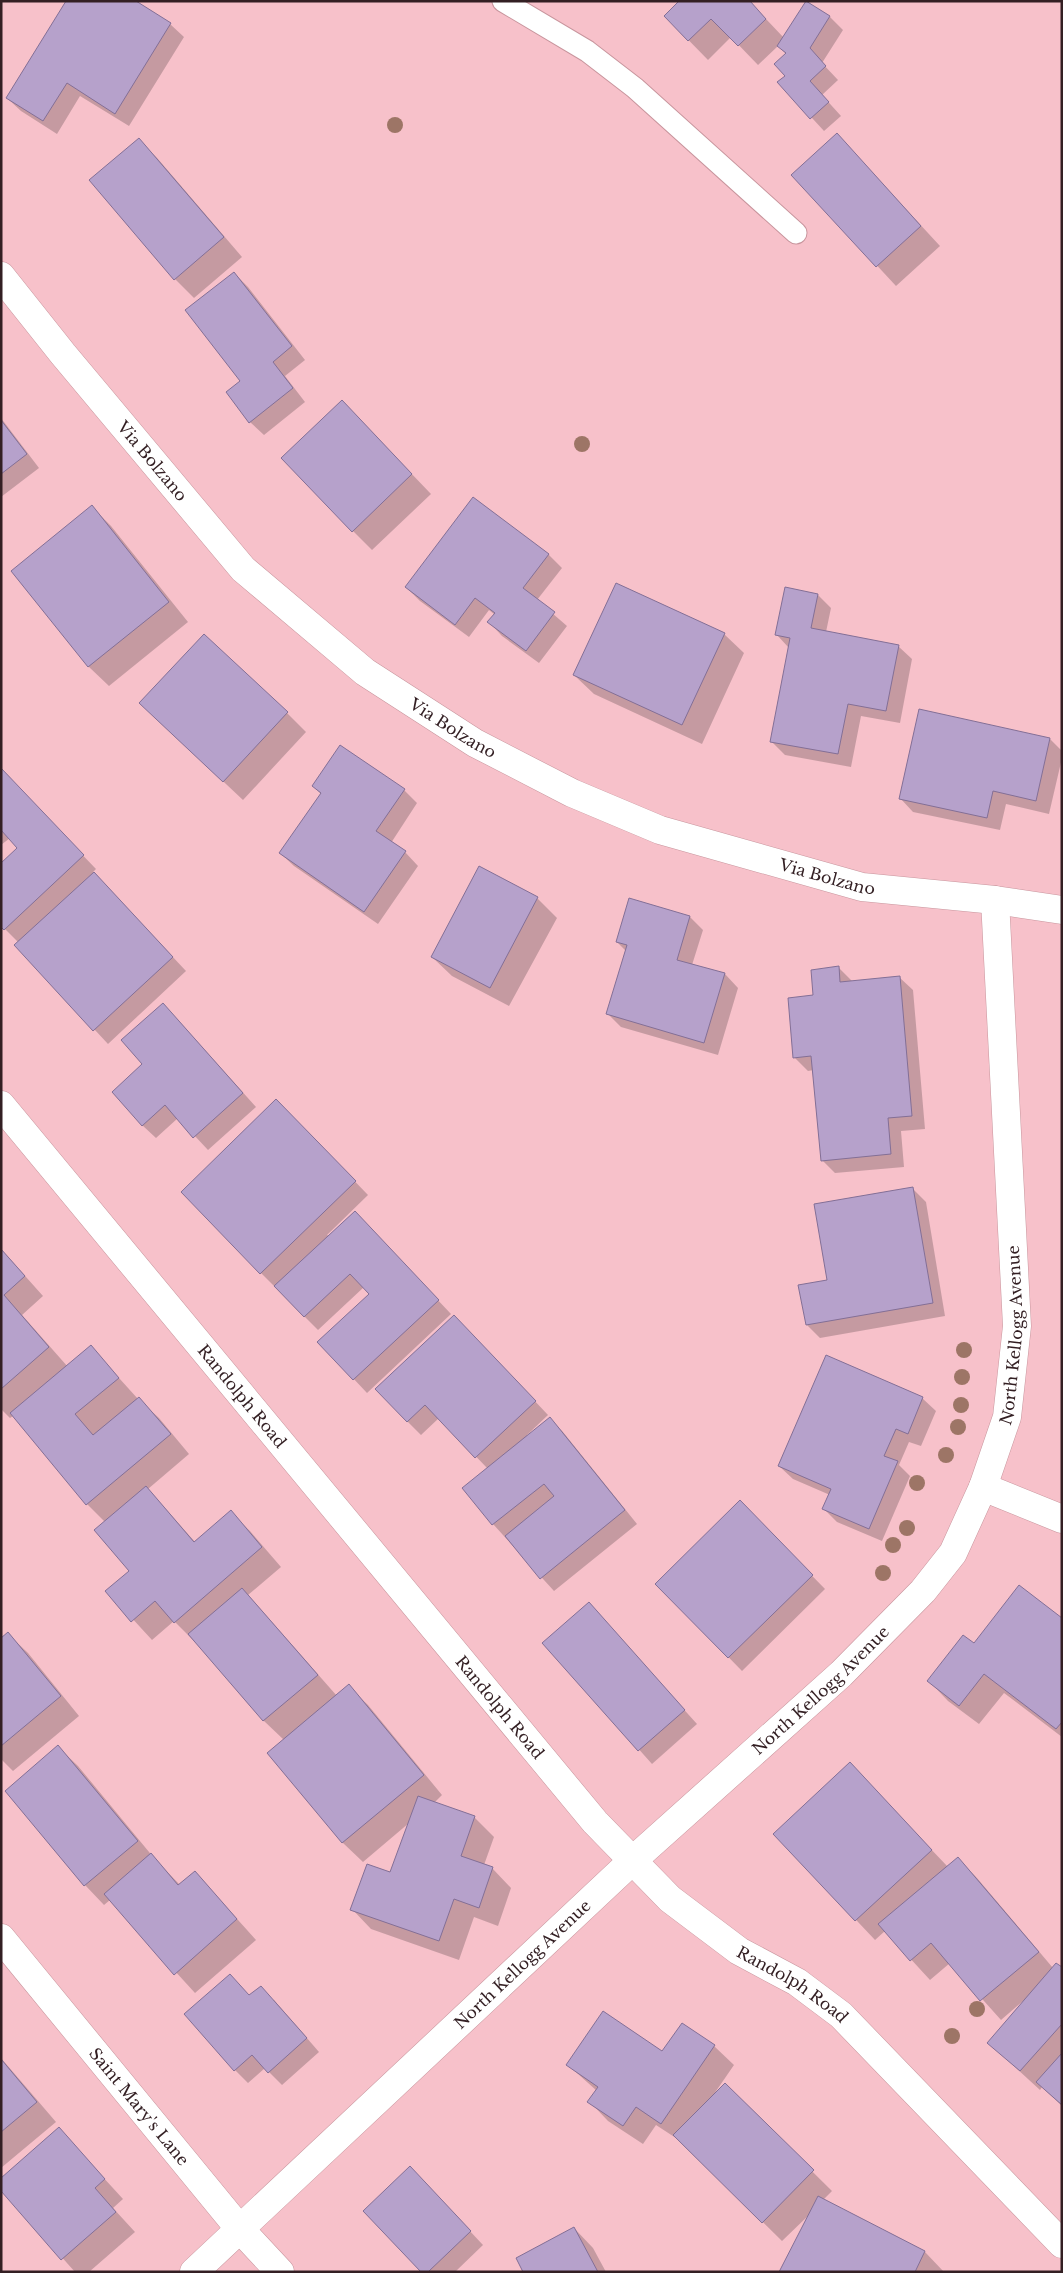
<svg xmlns="http://www.w3.org/2000/svg" width="1063" height="2273" viewBox="0 0 1063 2273" font-family="'Libre Baskerville',serif">
	<style>
		.shadow { fill: #0003 }
		.building { fill: #b6a1cb; stroke: #836f96 }
		.lines { fill: none; stroke-linecap: round; stroke-linejoin: round }
		.service-casing { stroke: #c8959d; stroke-width: 23 }
		.minor-casing { stroke: #c8959d; stroke-width: 29 }
		.service { stroke: #fff; stroke-width: 21 }
		.minor { stroke: #fff; stroke-width: 28 }
		.tree { fill: #9d7566 }
		.labels { text-anchor: middle; dominant-baseline: central; stroke-width: 5; stroke-linejoin: round; paint-order: stroke }
		.street-label { font-size: 16px; fill: #331f23; stroke: #ffedf0 }
	</style>
	<rect width="100%" height="100%" fill="#f7c1ca"/>
	<path class="shadow" d="M749,1L784,38L807,2L830,17L843,30L822,63L838,80L822,95L841,116L824,131L779,82L787,76L786,54L778,46L758,65L731,37L708,60L665,16Z
		M170,24L184,37L129,126L80,96L57,134L21,111L7,98Z
		M139,140L158,159L242,257L194,298L175,279Z
		M856,155L940,246L896,286L793,175Z
		M234,273L248,287L305,360L285,376L305,402L264,435L250,422L242,381Z
		M1,418L39,468L1,497Z
		M361,421L431,494L372,550L353,531Z
		M473,499L549,555L562,568L537,600L567,626L539,663L502,636L489,622L495,615L489,610L469,637L420,601L406,587Z
		M92,507L111,526L188,622L109,686L89,667L12,571Z
		M818,595L831,608L826,632L898,646L912,659L900,723L861,716L851,767L785,755L772,742L789,648L777,635Z
		M724,634L744,653L702,744L594,694L574,675Z
		M287,713L306,732L243,800L160,722Z
		M1050,739L1062,751V758L1049,814L1006,804L1000,830L913,812L900,798Z
		M1,770L96,869L93,872L186,971L108,1044L16,945L19,943L1,925L19,848L10,838L1,845Z
		M313,786L404,790L417,803L391,843L405,852L418,866L378,924L294,866L280,853L321,794Z
		M537,898L557,918L509,1006L452,976L432,957Z
		M690,917L703,930L692,965L725,974L738,988L718,1055L621,1027L608,1014L626,951L617,942Z
		M839,968L853,982L899,977L913,990L925,1129L901,1131L904,1167L835,1173L822,1160L814,1070L808,1071L795,1058L814,996Z
		M176,1018L256,1107L208,1150L178,1118L156,1138L142,1125L144,1064Z
		M290,1114L368,1195L327,1235L329,1236L368,1226L451,1314L367,1393L319,1342L370,1295L364,1287L318,1330L261,1273Z
		M912,1188L926,1202L945,1316L820,1338L807,1325L829,1281Z
		M1,1249L43,1296L22,1315L68,1367L91,1347L138,1399L159,1418L189,1454L148,1489L195,1542L230,1512L250,1531L281,1567L248,1595L337,1696L348,1686L368,1705L442,1795L434,1803L474,1817L494,1837L484,1865L492,1868L511,1888L498,1926L474,1917L459,1960L371,1929L352,1909L391,1873L409,1823L363,1862L343,1843L268,1753L284,1740L264,1721L195,1640L194,1641L174,1621L152,1640L107,1591L131,1571L105,1522L87,1504L13,1416L10,1418L1,1409Z
		M468,1330L548,1415L527,1435L529,1436L550,1419L563,1432L637,1524L554,1591L493,1524L488,1469L439,1418L421,1435L407,1421Z
		M922,1398L936,1411L921,1446L909,1442L899,1465L910,1476L882,1541L837,1522L823,1508L830,1495L793,1479L779,1466Z
		M740,1502L825,1589L742,1671L657,1584Z
		M589,1604L697,1724L652,1764L544,1643Z
		M1062,1619V1737L1004,1693L979,1724L948,1701L929,1681L975,1645Z
		M8,1634L28,1653L79,1716L13,1771L1,1759V1640Z
		M58,1747L78,1766L154,1858L180,1885L195,1872L256,1940L195,1993L110,1900L104,1905L85,1885L7,1791Z
		M850,1764L948,1867L958,1859L977,1878L1053,1968L1062,1969V2106L1042,2087L1040,2090L989,2043L1024,2000L1001,2020L950,1963L930,1980L885,1931L875,1940L775,1834Z
		M250,1996L274,2000L319,2052L282,2085L265,2068L248,2083L235,2070Z
		M714,2046L734,2065L714,2094L725,2085L832,2191L823,2200L925,2252L944,2272H780L810,2214L782,2241L682,2142L656,2125L643,2144L608,2121L589,2101L597,2091L568,2065Z
		M1,2058L56,2122L1,2168Z
		M59,2129L123,2199L113,2208L135,2232L89,2272H75L1,2189Z
		M423,2181L483,2245L455,2272H423Z
		M574,2228L593,2248L606,2272H525Z"/>
	<path class="building" d="M66,1H136L171,23L115,114L67,83L43,121L6,98Z
		M679,1H750L766,19L738,46L711,19L688,41L664,16Z
		M806,1L830,16L810,48L826,66L810,81L829,102L810,119L777,82L785,76L774,64L786,53L777,46Z
		M837,133L921,226L876,267L791,175Z
		M139,138L224,237L174,280L89,180Z
		M234,272L292,346L273,362L293,388L249,423L226,392L240,381L185,310Z
		M342,400L412,474L352,532L281,458Z
		M1,420L27,454L1,474Z
		M473,497L549,554L523,588L555,612L526,651L487,622L495,613L475,598L455,625L405,587Z
		M92,505L169,602L88,667L11,571Z
		M616,583L725,633L682,725L573,675Z
		M785,587L818,594L811,628L899,645L886,711L848,704L838,754L770,742L790,638L775,635Z
		M204,634L288,712L223,782L139,703Z
		M919,709L1050,738L1036,801L993,791L987,818L899,799Z
		M340,745L405,789L376,831L406,851L364,912L279,853L321,793L312,786Z
		M1,768L84,855L4,930L1,927V863L17,848L1,830Z
		M479,866L538,897L490,988L431,957Z
		M94,872L173,957L93,1031L14,945Z
		M629,898L690,916L677,960L725,973L704,1043L606,1014L627,945L616,942Z
		M839,966L840,982L900,976L912,1116L888,1118L891,1154L821,1161L811,1056L793,1058L788,998L813,995L811,970Z
		M163,1003L243,1093L193,1138L165,1105L142,1126L112,1092L142,1064L121,1040Z
		M276,1099L356,1181L260,1274L181,1192Z
		M913,1187L933,1303L806,1325L798,1285L827,1280L814,1204Z
		M355,1211L439,1300L353,1380L317,1342L369,1294L350,1274L304,1317L274,1286Z
		M1,1249L25,1276L4,1295L49,1347L1,1389Z
		M454,1315L536,1401L475,1458L425,1405L407,1422L375,1389Z
		M91,1345L119,1378L75,1414L93,1435L139,1397L171,1434L86,1505L10,1413Z
		M826,1355L923,1397L908,1434L896,1429L884,1456L898,1461L869,1529L822,1509L831,1489L778,1466Z
		M550,1417L625,1510L540,1579L505,1536L554,1496L544,1484L492,1525L462,1488Z
		M146,1486L194,1542L231,1510L262,1547L174,1623L155,1601L131,1622L105,1591L129,1571L94,1530Z
		M740,1500L813,1575L728,1658L655,1584Z
		M1019,1585L1062,1618V1722L1056,1729L984,1674L959,1706L927,1681L963,1635L974,1643Z
		M242,1588L318,1675L263,1721L188,1634Z
		M589,1602L685,1710L638,1751L542,1643Z
		M8,1632L61,1696L1,1746V1638Z
		M349,1684L424,1775L342,1843L267,1753Z
		M58,1745L138,1841L84,1886L5,1791Z
		M850,1762L932,1850L855,1921L773,1834Z
		M418,1796L475,1816L461,1856L493,1867L479,1908L454,1899L439,1941L350,1910L367,1864L390,1872Z
		M151,1853L178,1885L195,1871L237,1919L174,1975L104,1894Z
		M958,1857L1039,1952L980,2001L931,1943L910,1961L878,1924Z
		M1056,1963L1062,1967V2024L1020,2071L987,2043Z
		M230,1974L249,1995L261,1986L307,2038L268,2073L252,2055L234,2071L184,2014Z
		M603,2011L662,2051L682,2023L715,2045L661,2124L636,2107L623,2126L587,2102L598,2087L566,2065Z
		M1062,2053V2105L1036,2082Z
		M1,2059L37,2102L1,2132Z
		M725,2083L814,2170L762,2223L673,2135Z
		M59,2127L105,2179L95,2188L116,2212L61,2260L1,2191V2178Z
		M410,2166L471,2231L428,2272H421L363,2211Z
		M818,2196L925,2251L915,2272H779Z
		M574,2227L598,2272H523L516,2258Z"/>
	<g class="lines">
		<g class="service-casing">
			<path id="service" d="M503,1L587,51L635,88L796,233"/>
		</g>
		<g class="minor-casing">
			<g id="minor">
				<path id="s1" d="M1,276L63,354L243,569L365,672L475,743L572,793L660,830L862,887L995,900L1062,910"/>
				<path id="s2" d="M1,1105L595,1822L670,1899L739,1951L797,1982L841,2015L1062,2244"/>
				<path d="M983,1487L1062,1519"/>
				<path id="s3" d="M1,1938L239,2228L280,2272"/>
				<path id="s4" d="M194,2272L632,1861L841,1674L923,1591L953,1553L983,1487L1007,1417L1017,1326L995,900"/>
			</g>
		</g>
		<use href="#service" class="service"/>
		<use href="#minor" class="minor"/>
	</g>
	<g class="tree">
		<circle cx="395" cy="125" r="8"/>
		<circle cx="582" cy="444" r="8"/>
		<circle cx="964" cy="1350" r="8"/>
		<circle cx="962" cy="1377" r="8"/>
		<circle cx="961" cy="1405" r="8"/>
		<circle cx="958" cy="1427" r="8"/>
		<circle cx="946" cy="1455" r="8"/>
		<circle cx="917" cy="1483" r="8"/>
		<circle cx="907" cy="1528" r="8"/>
		<circle cx="893" cy="1545" r="8"/>
		<circle cx="883" cy="1573" r="8"/>
		<circle cx="977" cy="2009" r="8"/>
		<circle cx="952" cy="2036" r="8"/>
	</g>
	<g class="labels">
		<g class="street-label">
			<text stroke="none"><textPath href="#s1" startOffset="239">Via Bolzano</textPath></text>
			<text stroke="none"><textPath href="#s1" startOffset="644">Via Bolzano</textPath></text>
			<text stroke="none"><textPath href="#s1" startOffset="1049">Via Bolzano</textPath></text>
			<text stroke="none"><textPath href="#s4" startOffset="1275">North Kellogg Avenue</textPath></text>
			<text stroke="none"><textPath href="#s2" startOffset="378">Randolph Road</textPath></text>
			<text stroke="none"><textPath href="#s4" startOffset="855">North Kellogg Avenue</textPath></text>
			<text stroke="none"><textPath href="#s2" startOffset="782">Randolph Road</textPath></text>
			<text stroke="none"><textPath href="#s4" startOffset="450">North Kellogg Avenue</textPath></text>
			<text stroke="none"><textPath href="#s2" startOffset="1188">Randolph Road</textPath></text>
			<text stroke="none"><textPath href="#s3" startOffset="218">Saint Mary's Lane</textPath></text>
		</g>
	</g>
	<rect width="1063" height="2273" fill="none" stroke="#331f23" stroke-width="5"/>
</svg>
